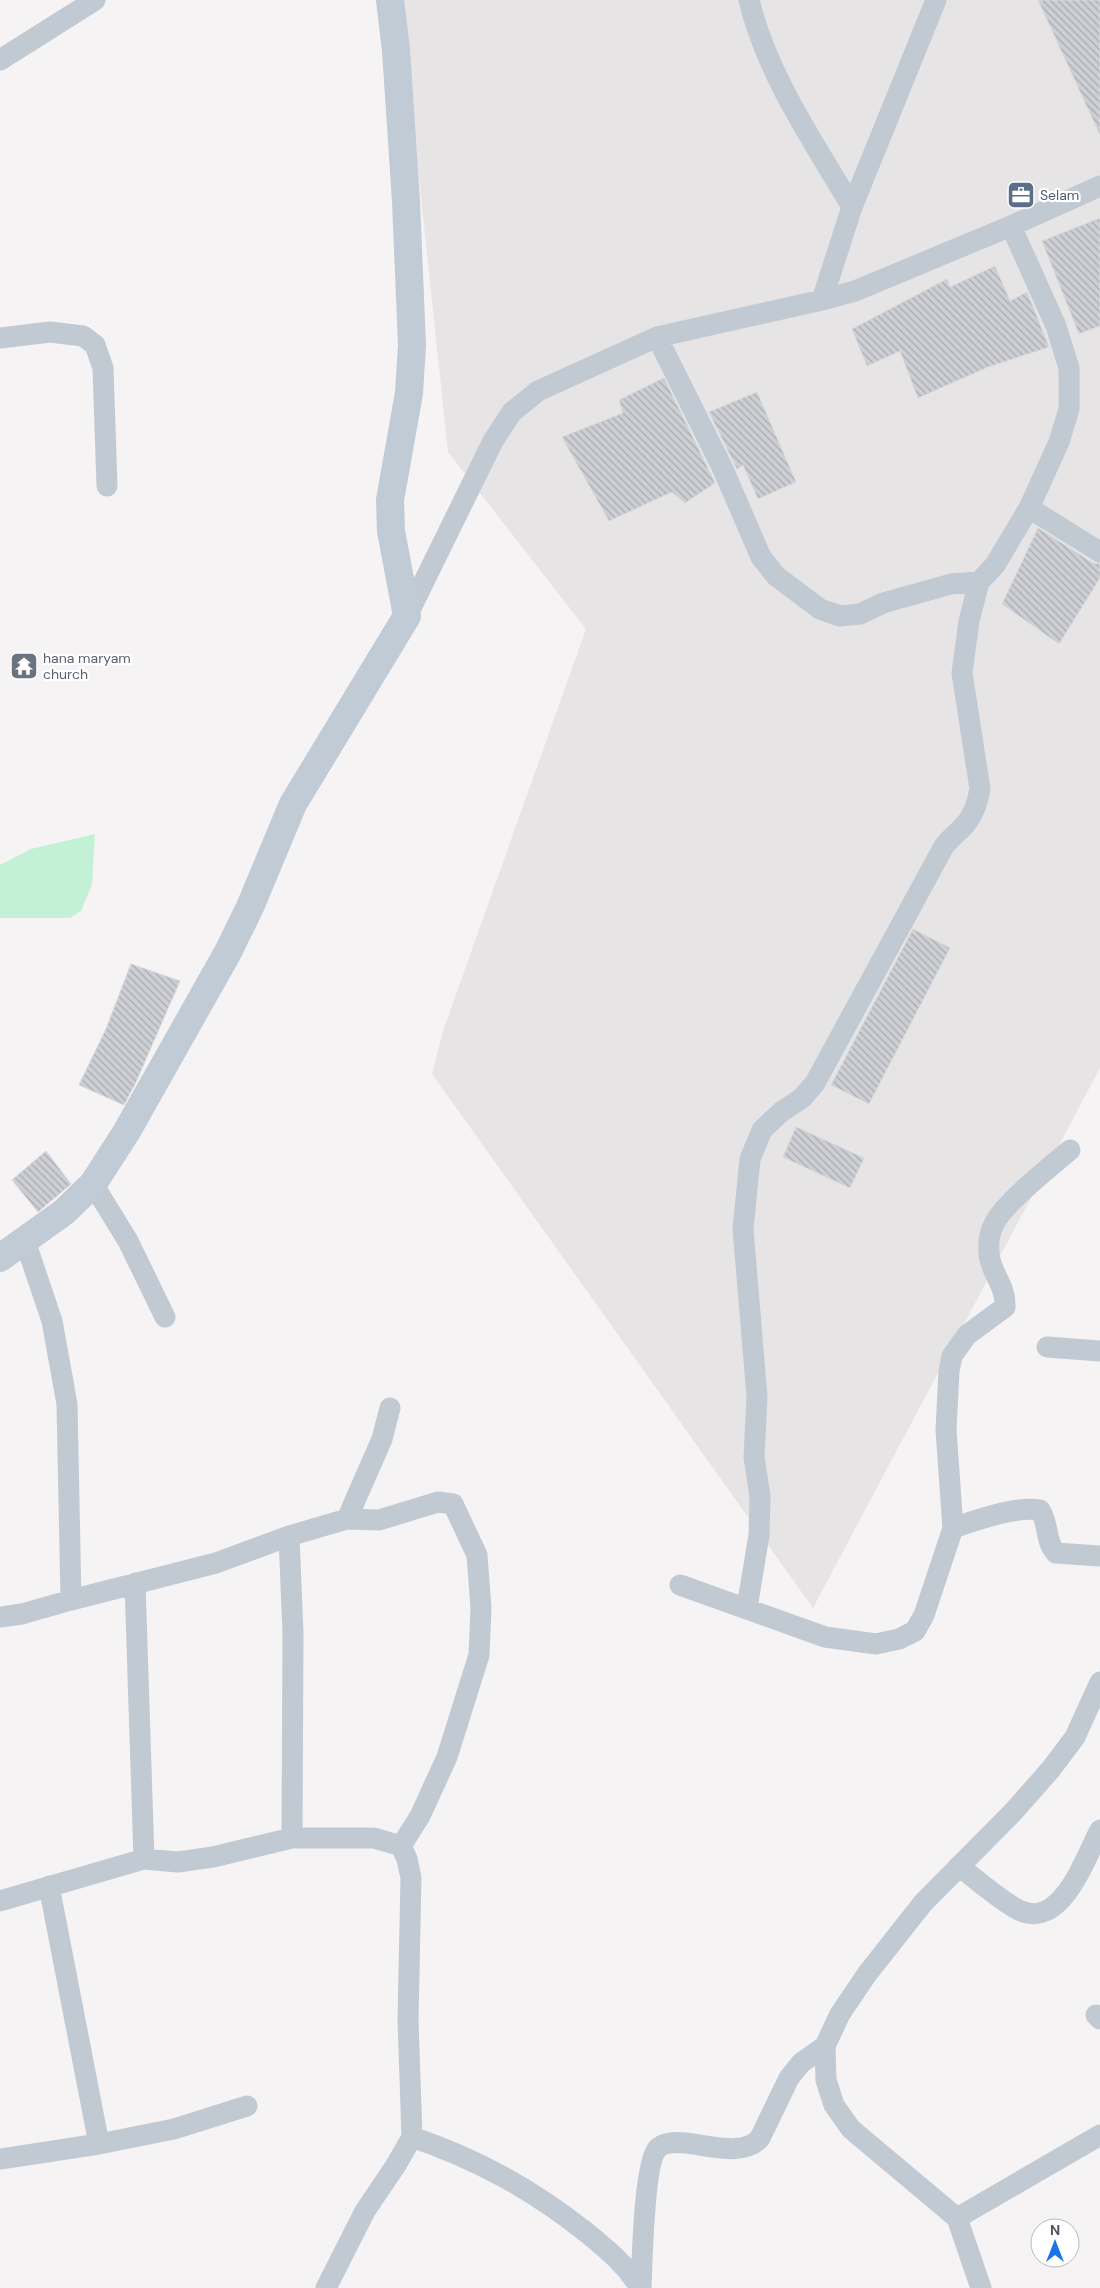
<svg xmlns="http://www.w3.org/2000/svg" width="1100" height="2288" viewBox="0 0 1100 2288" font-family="'DM Sans',sans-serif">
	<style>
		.education { fill: #e6e4e5 }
		.grass { fill: #c3f1d5 }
		.building { fill: url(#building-back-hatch); stroke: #d7d9de }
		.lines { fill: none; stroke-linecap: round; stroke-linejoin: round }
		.street { stroke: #c1cad2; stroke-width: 21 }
		.secondary { stroke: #c1cbd6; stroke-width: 28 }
		.labels { text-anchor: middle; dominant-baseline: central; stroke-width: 4.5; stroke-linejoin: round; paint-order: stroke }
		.service-label { font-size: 14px; fill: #4e5e75; stroke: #fff; text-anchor: start }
		.worship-label { font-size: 14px; fill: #5b616d; stroke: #fff; text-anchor: start }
	</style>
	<defs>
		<pattern id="building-back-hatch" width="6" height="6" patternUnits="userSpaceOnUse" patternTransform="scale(1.25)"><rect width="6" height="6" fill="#cdcfd5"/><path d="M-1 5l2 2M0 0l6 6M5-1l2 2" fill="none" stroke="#a8abb0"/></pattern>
	</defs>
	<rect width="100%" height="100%" fill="#f5f3f3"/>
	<path class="education" d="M400,0H1100V1068L813,1608L432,1074L443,1031L586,629L448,452Z"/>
	<path class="grass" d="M95,834L92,884L81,911L70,918H0V865L31,849Z"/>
	<path class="building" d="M1038,0H1100V135Z
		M1100,218V326L1079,334L1042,241Z
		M995,266L1010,301L1027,292L1049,347L988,367L918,398L900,351L867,366L852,329L947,279L950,287Z
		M664,378L715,483L685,503L672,492L609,521L562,437L623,413L619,400Z
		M757,392L796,482L758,499L743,465L737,469L709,412Z
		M1038,528L1093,563L1100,564V578L1059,644L1002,604Z
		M913,929L950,948L869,1104L831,1085Z
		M131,964L180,981L136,1082L124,1105L79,1085L106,1029Z
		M796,1127L864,1158L850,1188L783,1157Z
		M46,1151L71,1184L38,1212L12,1180Z"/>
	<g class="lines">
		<path class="street" d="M749,0C767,75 813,141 852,207
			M0,60L95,0
			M822,300L852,207L936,0
			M657,337L722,467L761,557L776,576L820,609L840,616L860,614L883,603L951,584L979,582L995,565L1029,508L1059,442L1069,409V368L1056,326L1011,226
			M0,338L50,332L83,336L95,345L103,368L107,486
			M1029,508L1100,552
			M407,616L493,441L512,412L538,391L657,337L822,300L855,291L1011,226L1100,186
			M93,1184L128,1241L165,1317
			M1047,1347L1100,1351
			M347,1519L382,1439L390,1408
			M953,1528C977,1520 1015,1506 1040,1510C1049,1523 1045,1542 1056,1553L1100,1556
			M135,1583L144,1859
			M680,1585L825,1637L876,1644L899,1639L915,1631L924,1615L953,1528L946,1430L949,1371L952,1356L967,1335L1005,1307C1006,1284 990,1273 989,1253C988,1243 990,1231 995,1222C1007,1201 1050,1167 1070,1150
			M71,1600L216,1563L289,1536L347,1519L379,1520L438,1502L453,1504L477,1555L481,1608L479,1655L447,1757L420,1816L401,1846
			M747,1608L759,1535L760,1496L754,1457L757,1397L743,1229L750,1159L762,1130L781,1112L802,1098L815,1083L943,848C949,839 955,835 962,828C973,817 977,804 980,789L962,673L969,621L979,582
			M0,1617L22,1614L71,1600L67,1404L52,1321L25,1241
			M292,1838H374L401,1846L407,1859L411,1878L408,2020L412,2137L396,2165L365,2211L326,2288
			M959,1866C977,1880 995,1896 1015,1908C1060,1935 1085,1858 1100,1830
			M0,1901L144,1859L178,1862L213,1857L292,1838L293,1633L289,1536
			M1096,2015L1100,2019
			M412,2137C476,2159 528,2187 582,2229C604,2247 625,2263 640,2288
			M99,2144L174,2129L247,2106
			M0,2159L99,2144L49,1886
			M957,2218L1100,2135
			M641,2288C642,2264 644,2161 658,2148C679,2130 737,2165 760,2138L789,2078L801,2063L825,2046
			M981,2288L957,2218L851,2129L834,2105L826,2080L825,2046L840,2014L867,1974L923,1903L1014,1811L1051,1769L1075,1737L1100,1682"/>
		<path class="secondary" d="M0,1258L64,1212L93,1184L127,1131L228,952L250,907L293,804L407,616L391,531L390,500L409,393L412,345L406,201L396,50L390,0"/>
	</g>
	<defs>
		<g id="office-square" transform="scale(1.4375)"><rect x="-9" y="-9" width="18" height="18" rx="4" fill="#5c6f8a" stroke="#fff"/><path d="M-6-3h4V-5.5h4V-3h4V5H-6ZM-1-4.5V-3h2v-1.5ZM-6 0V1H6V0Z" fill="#fff"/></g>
		<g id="temple-square" transform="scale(1.4375)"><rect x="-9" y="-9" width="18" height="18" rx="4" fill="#6b7280" stroke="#fff"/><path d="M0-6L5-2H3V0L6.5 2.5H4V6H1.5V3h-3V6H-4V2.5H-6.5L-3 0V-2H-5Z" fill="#fff"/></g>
	</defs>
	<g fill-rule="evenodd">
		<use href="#office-square" x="1021" y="195"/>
		<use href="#temple-square" x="24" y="666"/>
	</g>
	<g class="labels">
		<g class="service-label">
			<text x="1040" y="195">Selam</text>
		</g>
		<g class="worship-label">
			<text x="43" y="658">hana maryam<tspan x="43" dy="16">church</tspan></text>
		</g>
	</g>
	<g transform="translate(1055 2243)"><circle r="24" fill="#ffffff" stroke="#b7bbc0"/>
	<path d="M0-4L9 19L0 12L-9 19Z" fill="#1a73e8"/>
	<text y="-8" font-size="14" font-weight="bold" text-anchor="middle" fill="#4a5661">N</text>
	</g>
</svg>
